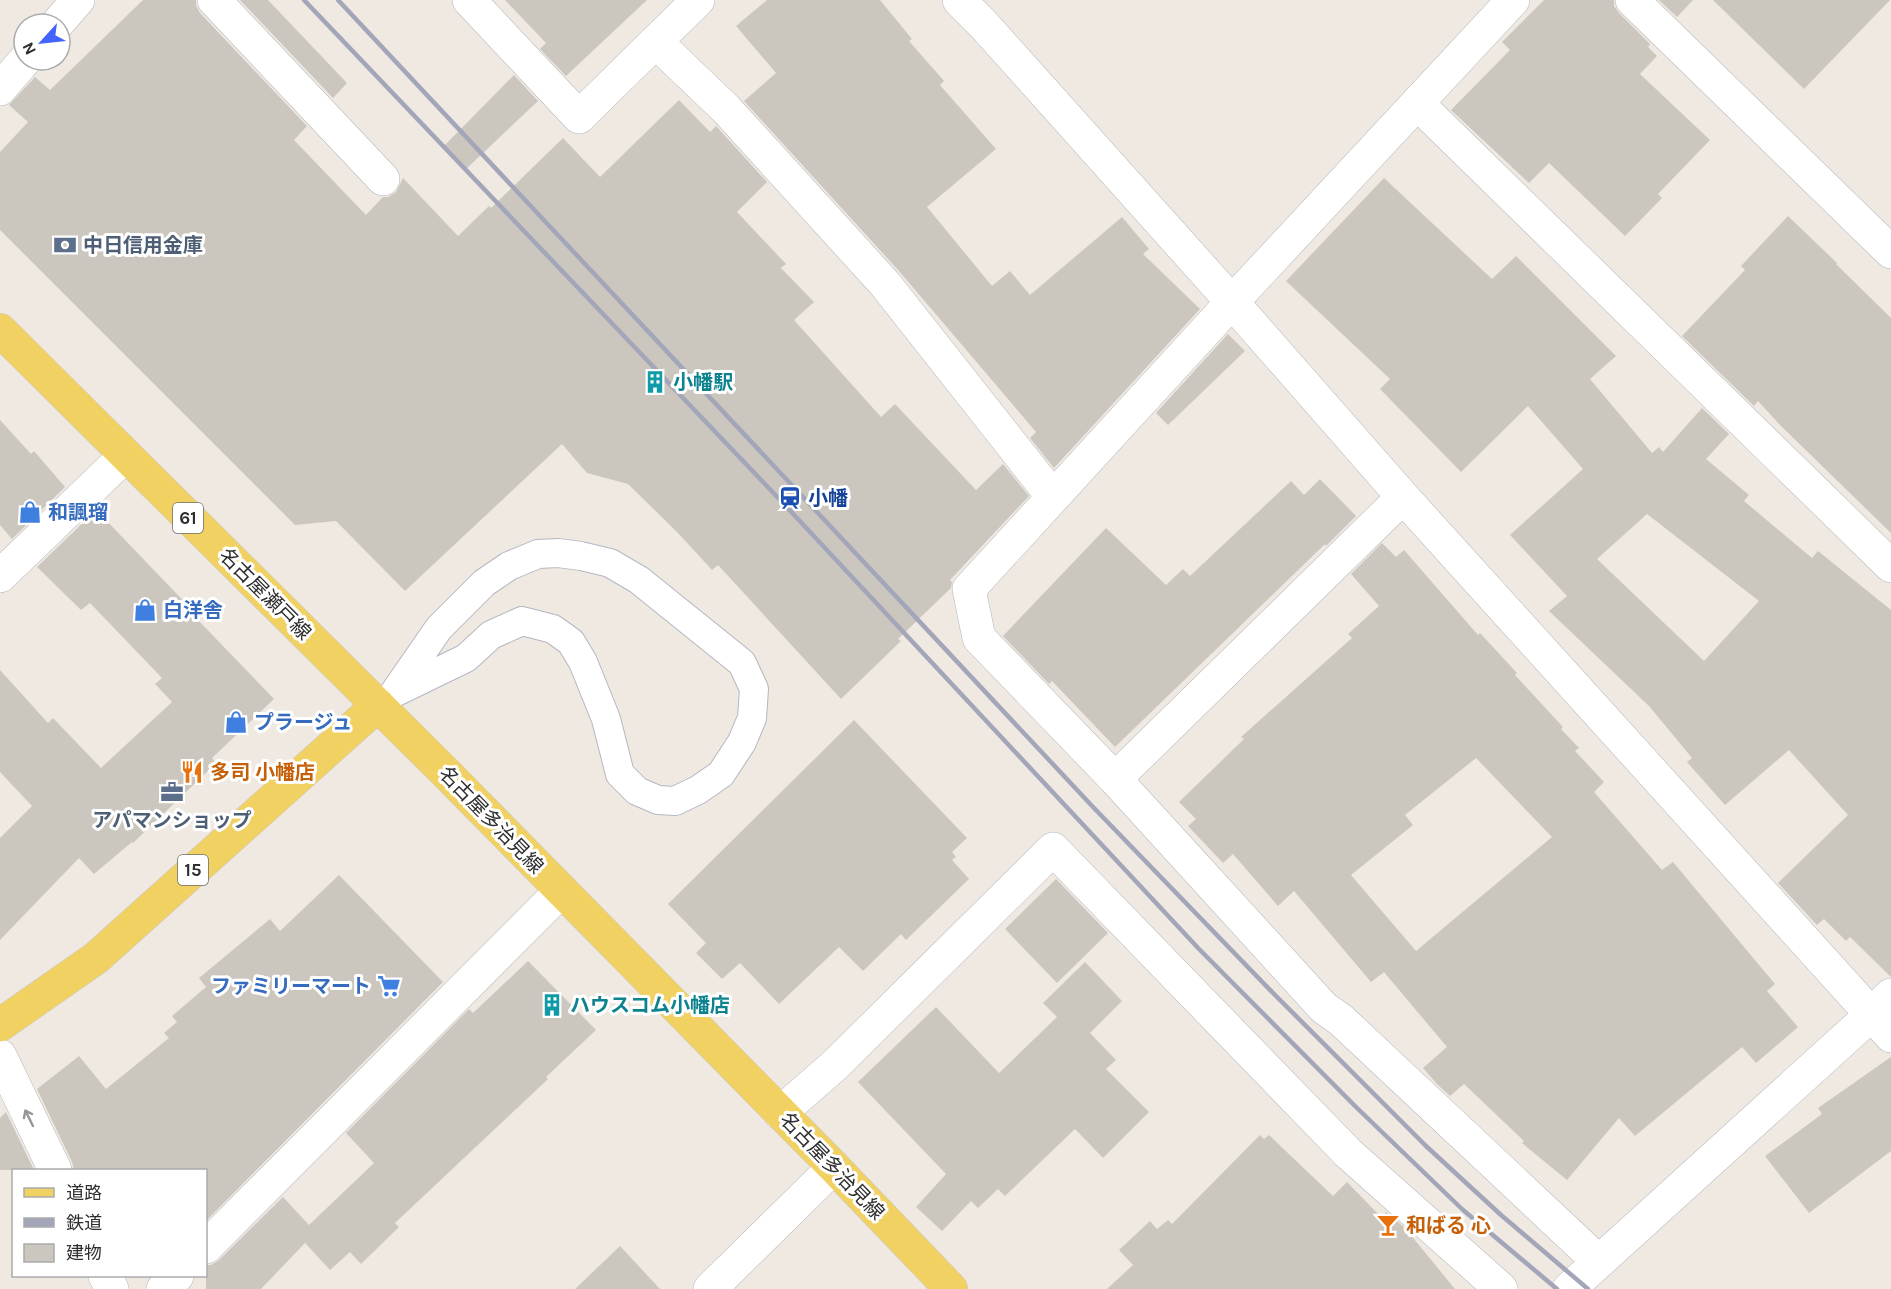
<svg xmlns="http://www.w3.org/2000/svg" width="1891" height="1289" viewBox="0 0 1891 1289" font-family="Karla,'Noto Sans JP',sans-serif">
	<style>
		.building { fill: #cbc7bf; fill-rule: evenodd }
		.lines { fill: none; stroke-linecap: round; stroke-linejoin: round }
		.service-casing { stroke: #b4b7c1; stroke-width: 30 }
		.minor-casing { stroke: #b4b7c1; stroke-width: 34 }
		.tertiary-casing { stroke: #b4b7c1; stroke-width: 34 }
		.primary-casing { stroke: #c9c9c9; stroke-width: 34 }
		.service { stroke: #fff; stroke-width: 28 }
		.minor { stroke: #fff; stroke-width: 33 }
		.tertiary { stroke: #fff; stroke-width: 33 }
		.primary { stroke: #f2d163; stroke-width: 33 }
		.rail { stroke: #a3a6b8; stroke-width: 4.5 }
		.oneway { stroke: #969696 }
		.labels { text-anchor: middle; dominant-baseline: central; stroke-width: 6; stroke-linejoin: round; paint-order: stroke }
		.shield { fill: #fff; stroke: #6d6d6d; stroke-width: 1.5 }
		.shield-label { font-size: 18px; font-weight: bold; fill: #2e2e2e }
		.service-label { font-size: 20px; font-weight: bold; fill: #4e5e75; stroke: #fff; text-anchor: start }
		.culture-label { font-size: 20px; font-weight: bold; fill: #0d838f; stroke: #fff; text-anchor: start }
		.transit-label { font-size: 20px; font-weight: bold; fill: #164399; stroke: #fff; text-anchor: start }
		.shop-label { font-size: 20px; font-weight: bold; fill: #366cbe; stroke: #fff; text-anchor: start }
		.street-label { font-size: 20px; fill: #2e2e2e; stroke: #fff }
		.food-label { font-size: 20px; font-weight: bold; fill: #c56008; stroke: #fff; text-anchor: start }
	</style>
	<rect width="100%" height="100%" fill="#efe9e1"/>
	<path class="building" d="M143,0H196V5L200,13L307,126L294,140L366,215L383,197H388L396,192L403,178L458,236L489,206L491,208L563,138L600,177L679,100L710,132L716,126L767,182L737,212L786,264L781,268L814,302L794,320L881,417L895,404L976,490L1003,464L1029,496L950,580L952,582L951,588L898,639L901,641L841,699L718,565L712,570L677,532L628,484L587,473L562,444L405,591L336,521L295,525L0,230V152L28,122L9,105L35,77L50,90Z
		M240,0H268L347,83L333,98Z
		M505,0H647L566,76L540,49L546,43Z
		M767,0H880L912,39L909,41L944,81L940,85L996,149L927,207L992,286L1010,271L1030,295L1122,217L1149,249L1143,254L1200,309L1054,468L1030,438L1036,432L899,271L744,101L776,73L736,26Z
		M1544,0H1614V6L1619,13L1650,44L1648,47L1657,56L1640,74L1710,140L1658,194L1662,198L1625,236L1549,163L1529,183L1451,110L1510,50L1502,42Z
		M1659,0H1693L1677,17Z
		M1713,0H1890L1804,89Z
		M514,75L538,101L465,170L443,147Z
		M1384,178L1492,279L1516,256L1616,356L1590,379L1652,453L1659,447L1663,452L1702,408L1729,434L1706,459L1749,495L1744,501L1812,558L1818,551L1891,610V977L1850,937L1846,941L1824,919L1817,925L1778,883L1848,815L1789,750L1725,805L1687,762L1692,758L1649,706L1549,611L1567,596L1510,535L1583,469L1528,406L1461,472L1380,389L1390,379L1286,281ZM1647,514L1759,601L1704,661L1597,559Z
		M1788,216L1837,263L1836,264L1891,318V533L1780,425L1758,401L1754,406L1682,336L1745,270L1741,266Z
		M1228,334L1245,351L1168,425L1156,413Z
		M0,420L31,454L34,451L65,487L12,539L0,525Z
		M1320,479L1356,516L1326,546L1325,544L1115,747L1052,681L1049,684L1003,636L1106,528L1166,585L1183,569L1190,576L1291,481L1304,495Z
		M90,516L97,523L103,517L198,616L196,618L274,699L212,758L216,763L133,843L132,842L94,874L79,858L0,940V838L32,806L0,772V670L48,723L53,718L101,768L172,702L155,684L162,678L90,603L81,610L37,567Z
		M1382,543L1396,557L1404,550L1478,635L1480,633L1517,673L1515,675L1563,727L1561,729L1579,748L1575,751L1604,782L1594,792L1662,870L1673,862L1775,984L1767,991L1798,1027L1756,1063L1742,1047L1635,1136L1619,1118L1567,1180L1522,1143L1524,1141L1464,1084L1450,1096L1438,1085L1423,1068L1447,1047L1384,972L1371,982L1294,891L1278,906L1233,854L1223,863L1188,826L1196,819L1179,802L1244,739L1241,737L1352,638L1348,634L1379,606L1351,574ZM1476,758L1552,837L1416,951L1351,875L1413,825L1405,815Z
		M854,720L967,838L952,852L956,857L952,860L969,879L906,940L901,934L863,971L839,947L779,1004L740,963L722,979L696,953L706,943L668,904Z
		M339,875L443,982L206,1221V1170H74L72,1162L37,1089L79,1056L106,1089L169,1038L164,1033L177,1022L172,1016L206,987L199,978L270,919L280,931Z
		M1056,879L1108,933L1057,983L1005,929Z
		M528,961L596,1030L546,1077L548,1079L395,1223L399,1227L361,1264L350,1252L330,1270L305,1243L261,1289H206V1265H211L219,1260L283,1197L309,1225L374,1163L346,1133L469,1009L473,1013Z
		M1085,962L1122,1001L1090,1033L1116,1060L1106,1069L1149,1112L1103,1158L1075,1129L1005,1196L998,1189L978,1208L971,1201L942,1231L916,1207L946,1174L858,1082L936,1007L999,1073L1057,1017L1043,1003Z
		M1891,1057V1151L1809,1213L1765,1156L1822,1114L1818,1108Z
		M6,1112L34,1170H0V1118Z
		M1260,1135L1264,1139L1269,1135L1333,1196L1347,1182L1381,1217L1386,1212L1405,1228L1455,1289H1107L1133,1265L1119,1250L1150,1221L1157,1229L1168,1220L1172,1224Z
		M620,1246L660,1289H575Z"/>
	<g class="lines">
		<g class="service-casing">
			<path id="service" d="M558,553L581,556L610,563L639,580L742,663L754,689L752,718L742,742L721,774L698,790L675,801L658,800L637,791L620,774L606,719L583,662L571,642L553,629L522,621L491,635L466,658L394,693L439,628L484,583L509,566L538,554Z"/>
		</g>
		<g class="minor-casing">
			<path id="minor" d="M214,0L383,179
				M469,0L579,117L698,0
				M959,0L983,24L1232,302L1403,497L1891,1036
				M1513,0L1232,302L969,589L979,638L1115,779L1324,1008L1341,1020L1598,1261
				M1632,0L1891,252
				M57,24L78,0
				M656,42L726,109L885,284L1053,497
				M0,89L25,60
				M1417,103L1891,566
				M0,576L125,456
				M1115,779L1403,497
				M0,1056L55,1170
				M780,1113L835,1065L1053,849L1348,1153L1501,1289
				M206,1247L561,891
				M105,1276L112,1289
				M163,1289L177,1276
				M710,1289L834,1167"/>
		</g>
		<g class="tertiary-casing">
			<path id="tertiary" d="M1569,1289L1871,1015L1891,995"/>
		</g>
		<g class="primary-casing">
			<path id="primary" d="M0,330L446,773L834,1167L951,1289
				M0,1025L96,958L378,705"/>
		</g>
		<use href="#service" class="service"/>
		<use href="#minor" class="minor"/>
		<use href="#tertiary" class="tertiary"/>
		<use href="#primary" class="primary"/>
		<path class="rail" d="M304,0L783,503L1199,949L1357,1108L1463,1210L1557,1289
			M338,0L1093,807L1275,995L1426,1146L1501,1215L1588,1289"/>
	</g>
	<defs><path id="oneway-shaft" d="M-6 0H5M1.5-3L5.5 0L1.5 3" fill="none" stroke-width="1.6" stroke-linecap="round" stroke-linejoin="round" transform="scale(1.5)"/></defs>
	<use class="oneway" href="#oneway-shaft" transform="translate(29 1118) rotate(-116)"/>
	<defs>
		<g id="bank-bare" transform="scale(1.8)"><path d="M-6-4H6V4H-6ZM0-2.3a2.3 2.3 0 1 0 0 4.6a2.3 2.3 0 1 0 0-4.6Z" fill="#5c6f8a" stroke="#fff" stroke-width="2.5" paint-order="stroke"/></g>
		<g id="building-bare" transform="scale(1.8)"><path d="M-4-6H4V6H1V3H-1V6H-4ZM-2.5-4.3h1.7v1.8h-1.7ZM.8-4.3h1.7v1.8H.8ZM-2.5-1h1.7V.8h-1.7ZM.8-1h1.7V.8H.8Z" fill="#0f9aa8" stroke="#fff" stroke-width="2.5" paint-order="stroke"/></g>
		<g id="station-bare" transform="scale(1.8)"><path d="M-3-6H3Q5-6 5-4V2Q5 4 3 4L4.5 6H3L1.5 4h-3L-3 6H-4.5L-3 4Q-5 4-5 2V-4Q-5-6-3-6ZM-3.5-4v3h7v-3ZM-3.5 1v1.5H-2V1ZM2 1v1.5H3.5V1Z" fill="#1a4fb4" stroke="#fff" stroke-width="2.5" paint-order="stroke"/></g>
		<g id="shop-bare" transform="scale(1.8)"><path d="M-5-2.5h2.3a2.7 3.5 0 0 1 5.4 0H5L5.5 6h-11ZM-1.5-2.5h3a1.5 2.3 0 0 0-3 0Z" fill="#3f7fe0" stroke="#fff" stroke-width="2.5" paint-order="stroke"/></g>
		<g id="restaurant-bare" transform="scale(1.8)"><path d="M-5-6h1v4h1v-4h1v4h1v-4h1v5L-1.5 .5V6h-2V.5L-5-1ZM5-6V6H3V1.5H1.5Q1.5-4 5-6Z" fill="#e8710a" stroke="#fff" stroke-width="2.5" paint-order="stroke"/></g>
		<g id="office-bare" transform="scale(1.8)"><path d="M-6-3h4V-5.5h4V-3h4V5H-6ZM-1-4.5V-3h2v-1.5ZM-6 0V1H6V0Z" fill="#5c6f8a" stroke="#fff" stroke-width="2.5" paint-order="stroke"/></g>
		<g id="supermarket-bare" transform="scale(1.8)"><path d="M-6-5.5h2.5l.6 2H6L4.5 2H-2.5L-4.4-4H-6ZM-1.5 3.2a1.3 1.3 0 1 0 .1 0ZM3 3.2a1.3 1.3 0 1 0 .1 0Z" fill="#3f7fe0" stroke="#fff" stroke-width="2.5" paint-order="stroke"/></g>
		<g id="bar-bare" transform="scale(1.8)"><path d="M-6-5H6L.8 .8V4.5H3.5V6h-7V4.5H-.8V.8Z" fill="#e8710a" stroke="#fff" stroke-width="2.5" paint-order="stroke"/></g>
	</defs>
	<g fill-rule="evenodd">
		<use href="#bank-bare" x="65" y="245"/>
		<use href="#building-bare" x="655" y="382"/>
		<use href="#station-bare" x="790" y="498"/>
		<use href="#shop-bare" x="30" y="512"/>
		<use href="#shop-bare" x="145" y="610"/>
		<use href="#shop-bare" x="236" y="722"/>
		<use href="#restaurant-bare" x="192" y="772"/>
		<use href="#office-bare" x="172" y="792"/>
		<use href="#supermarket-bare" x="389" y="986"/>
		<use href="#building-bare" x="552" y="1005"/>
		<use href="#bar-bare" x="1388" y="1225"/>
	</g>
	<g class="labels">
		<g class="shield">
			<rect x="173" y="503" width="30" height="30" rx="4.5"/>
			<rect x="178" y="855" width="30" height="30" rx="4.5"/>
		</g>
		<g class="shield-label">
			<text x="188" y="518">61</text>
			<text x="193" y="870">15</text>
		</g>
		<g class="service-label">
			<text x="83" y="245">中日信用金庫</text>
			<text x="172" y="820" text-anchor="middle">アパマンショップ</text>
		</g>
		<g class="culture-label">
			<text x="673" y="382">小幡駅</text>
			<text x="570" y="1005">ハウスコム小幡店</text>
		</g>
		<g class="transit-label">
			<text x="808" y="498">小幡</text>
		</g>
		<g class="shop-label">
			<text x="48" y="512">和諷瑠</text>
			<text x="163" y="610">白洋舎</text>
			<text x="254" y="722">プラージュ</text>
			<text x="371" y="986" text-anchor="end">ファミリーマート</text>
		</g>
		<g class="street-label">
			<text transform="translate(265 594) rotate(45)">名古屋瀬戸線</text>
			<text transform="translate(491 820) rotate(46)">名古屋多治見線</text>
			<text transform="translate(832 1166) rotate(46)">名古屋多治見線</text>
		</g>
		<g class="food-label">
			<text x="210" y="772">多司 小幡店</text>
			<text x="1406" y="1225">和ばる 心</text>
		</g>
	</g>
	<rect x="12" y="1169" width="195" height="108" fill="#ffffff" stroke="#ababab" stroke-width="1.5"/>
	<rect x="24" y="1188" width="30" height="9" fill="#f2d163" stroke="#ababab" stroke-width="1.5"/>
	<text x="66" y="1199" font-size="18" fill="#2e2e2e">道路</text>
	<rect x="24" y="1218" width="30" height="9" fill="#a3a6b8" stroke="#ababab" stroke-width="1.5"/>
	<text x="66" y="1229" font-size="18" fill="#2e2e2e">鉄道</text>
	<rect x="24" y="1244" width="30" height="18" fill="#cbc7bf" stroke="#ababab" stroke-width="1.5"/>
	<text x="66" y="1259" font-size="18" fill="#2e2e2e">建物</text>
	<g transform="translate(42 42) rotate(243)"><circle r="28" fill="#ffffff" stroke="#ababab" stroke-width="1.5"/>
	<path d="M0-4.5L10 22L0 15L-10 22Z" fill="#4264fb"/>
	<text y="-9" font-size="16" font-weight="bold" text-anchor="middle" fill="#2e2e2e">N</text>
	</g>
</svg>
